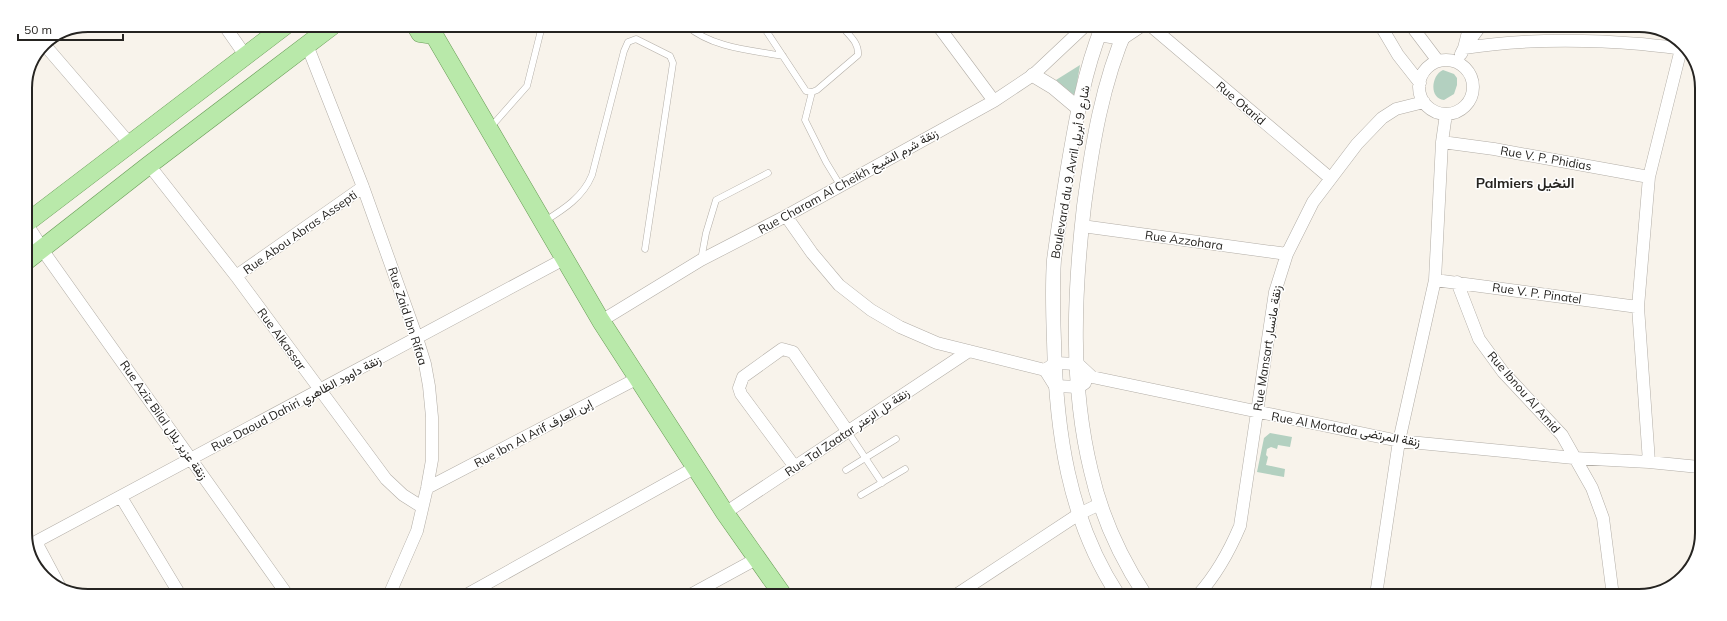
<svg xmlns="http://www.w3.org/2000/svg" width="1727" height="621" viewBox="0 0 1727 621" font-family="Mulish,Vazirmatn,sans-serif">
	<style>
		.green { fill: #b3d0c0 }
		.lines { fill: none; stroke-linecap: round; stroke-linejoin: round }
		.service-casing { stroke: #b2ada6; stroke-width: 7 }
		.minor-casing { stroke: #b2ada6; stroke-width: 13 }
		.tertiary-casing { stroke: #b2ada6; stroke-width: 15 }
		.primary-casing { stroke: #679b55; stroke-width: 19 }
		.service { stroke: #fff; stroke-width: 6 }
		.minor { stroke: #fff; stroke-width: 12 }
		.tertiary { stroke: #fff; stroke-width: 14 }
		.primary { stroke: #b9e9aa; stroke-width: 18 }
		.labels { text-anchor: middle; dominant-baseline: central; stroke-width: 3; stroke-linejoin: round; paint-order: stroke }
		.street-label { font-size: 12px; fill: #262421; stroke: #fff }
		.quarter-label { font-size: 14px; font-weight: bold; fill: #262421; stroke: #fff }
		.rim { fill: none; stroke: #262421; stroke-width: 2 }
	</style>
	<rect width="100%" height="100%" fill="#f8f3eb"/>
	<path class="green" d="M1080,65L1075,95H1074L1056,80Z
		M1443,70L1454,74L1457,78V85L1454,94L1444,100C1429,99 1431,75 1443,70Z
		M1270,433L1292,437L1290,447L1278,445L1277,449L1271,447L1267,449L1266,455L1268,457L1266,465L1285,469L1284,477L1257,472L1264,438Z"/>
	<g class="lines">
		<g class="service-casing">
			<path id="service" d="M687,26C713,48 750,50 783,56
				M763,26L806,91L812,92L817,90L858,55C859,43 850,36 842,27
				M812,92L805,120L826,162L840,185
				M490,128L527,86L542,26
				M545,221C564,209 583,197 592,175L624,51L628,42L636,39L670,56L673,63L645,249
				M701,260L706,233L716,200L768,173
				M848,432L882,483
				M846,470L896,439
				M861,495L905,469"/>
		</g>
		<g class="minor-casing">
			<path id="minor" d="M224,25L245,55
				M939,27L994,101
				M1097,27L1099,35L1122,39L1140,27
				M1152,27L1330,178
				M1382,28L1398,55L1420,83
				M1413,28L1438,61
				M43,43L130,144
				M1467,44L1479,28
				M307,45L363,187L417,338L425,364L429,386L432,417V460L427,488L417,531L390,593
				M1464,48C1522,39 1582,39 1641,44C1657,46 1673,47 1689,50
				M1461,54L1464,48L1469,28
				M1419 87a27 27 0 1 1 54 0a27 27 0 1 1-54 0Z
				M1442,142L1494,149L1649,177
				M149,165L236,276L386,479L403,495L422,507
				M786,216L812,253L839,285L871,310L900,327L937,343L1045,370L1055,386L1079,387L1085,383
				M1082,226L1287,254
				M41,248L286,593
				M236,276L363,187
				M1435,280L1638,307
				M1457,282L1479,339L1503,372L1562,435L1592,488L1603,518L1613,596
				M601,321L701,260L786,216L994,101L1033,75L1084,27
				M1045,370L1055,363L1078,364L1092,377L1399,441L1574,458L1649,462L1699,467
				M1649,462L1638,307L1649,177L1682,45
				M795,467L741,394L739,388L743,377L782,349L793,352L848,432
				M427,488L638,378
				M121,497L179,593
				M725,513L969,351
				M36,542L60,587
				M28,546L564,259
				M468,594L696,467
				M692,594L758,558
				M956,595L1079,514L1100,504
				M1198,595C1217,574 1229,552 1240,526L1275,292L1287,254L1313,202L1357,144L1382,118L1396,109L1424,102
				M1376,595L1399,441L1435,280L1442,142L1446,114"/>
		</g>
		<g class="tertiary-casing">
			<path id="tertiary" d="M1102,27C1084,72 1076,120 1068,167C1063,198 1058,229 1054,260C1052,287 1053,314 1054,341C1056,430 1068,519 1118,595
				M1127,27C1102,83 1092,146 1084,206C1074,293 1070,385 1091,471C1101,515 1120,557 1145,595
				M1033,75L1053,87L1078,108
				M25,223L41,248"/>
		</g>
		<g class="primary-casing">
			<path id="primary" d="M416,26L420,33L434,35
				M436,26L434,35L601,321L725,513L782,594
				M25,224L286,25
				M25,262L149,165L332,26"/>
		</g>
		<use href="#service" class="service"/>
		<use href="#minor" class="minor"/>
		<use href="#tertiary" class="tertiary"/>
		<use href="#primary" class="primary"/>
	</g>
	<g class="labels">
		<g class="street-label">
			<text transform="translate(1241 103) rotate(40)">Rue Otarid</text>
			<text transform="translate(1546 158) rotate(10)">Rue V. P. Phidias</text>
			<text transform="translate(1070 172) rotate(-80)">Boulevard du 9 Avril شارع 9 أبريل</text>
			<text transform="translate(848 181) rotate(-29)">Rue Charam Al Cheikh زنقة شرم الشيخ</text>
			<text transform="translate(300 232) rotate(-35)">Rue Abou Abras Assepti</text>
			<text transform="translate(1184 240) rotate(8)">Rue Azzohara</text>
			<text transform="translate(1537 293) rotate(8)">Rue V. P. Pinatel</text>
			<text transform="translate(408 316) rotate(72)">Rue Zaid Ibn Rifaa</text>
			<text transform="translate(282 339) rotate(54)">Rue Alkassar</text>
			<text transform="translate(1267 348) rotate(-81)">Rue Mansart زنقة مانسار</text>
			<text transform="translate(1524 392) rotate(49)">Rue Ibnou Al Amid</text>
			<text transform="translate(296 403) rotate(-28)">Rue Daoud Dahiri زنقة داوود الظاهري</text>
			<text transform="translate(164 420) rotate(55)">Rue Aziz Bilal زنقة عزيز بلال</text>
			<text transform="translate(1346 429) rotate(10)">Rue Al Mortada زنقة المرتضى</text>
			<text transform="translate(847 432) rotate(-34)">Rue Tal Zaatar زنقة تل الزعتر</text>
			<text transform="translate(533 433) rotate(-28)">Rue Ibn Al Arif إبن العارف</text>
		</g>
		<g class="quarter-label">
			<text x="1525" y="183">Palmiers النخيل</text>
		</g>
	</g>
	<path d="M0 0H1727V621H0ZM88 32H1639A56 56 0 0 1 1695 88V533A56 56 0 0 1 1639 589H88A56 56 0 0 1 32 533V88A56 56 0 0 1 88 32Z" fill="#fff" fill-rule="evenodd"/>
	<path class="rim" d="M88 32H1639A56 56 0 0 1 1695 88V533A56 56 0 0 1 1639 589H88A56 56 0 0 1 32 533V88A56 56 0 0 1 88 32Z"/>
	<path d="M18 34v6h105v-6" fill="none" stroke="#262421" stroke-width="2"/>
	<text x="24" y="34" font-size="12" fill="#262421" stroke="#ffffff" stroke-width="3" paint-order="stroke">50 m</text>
</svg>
